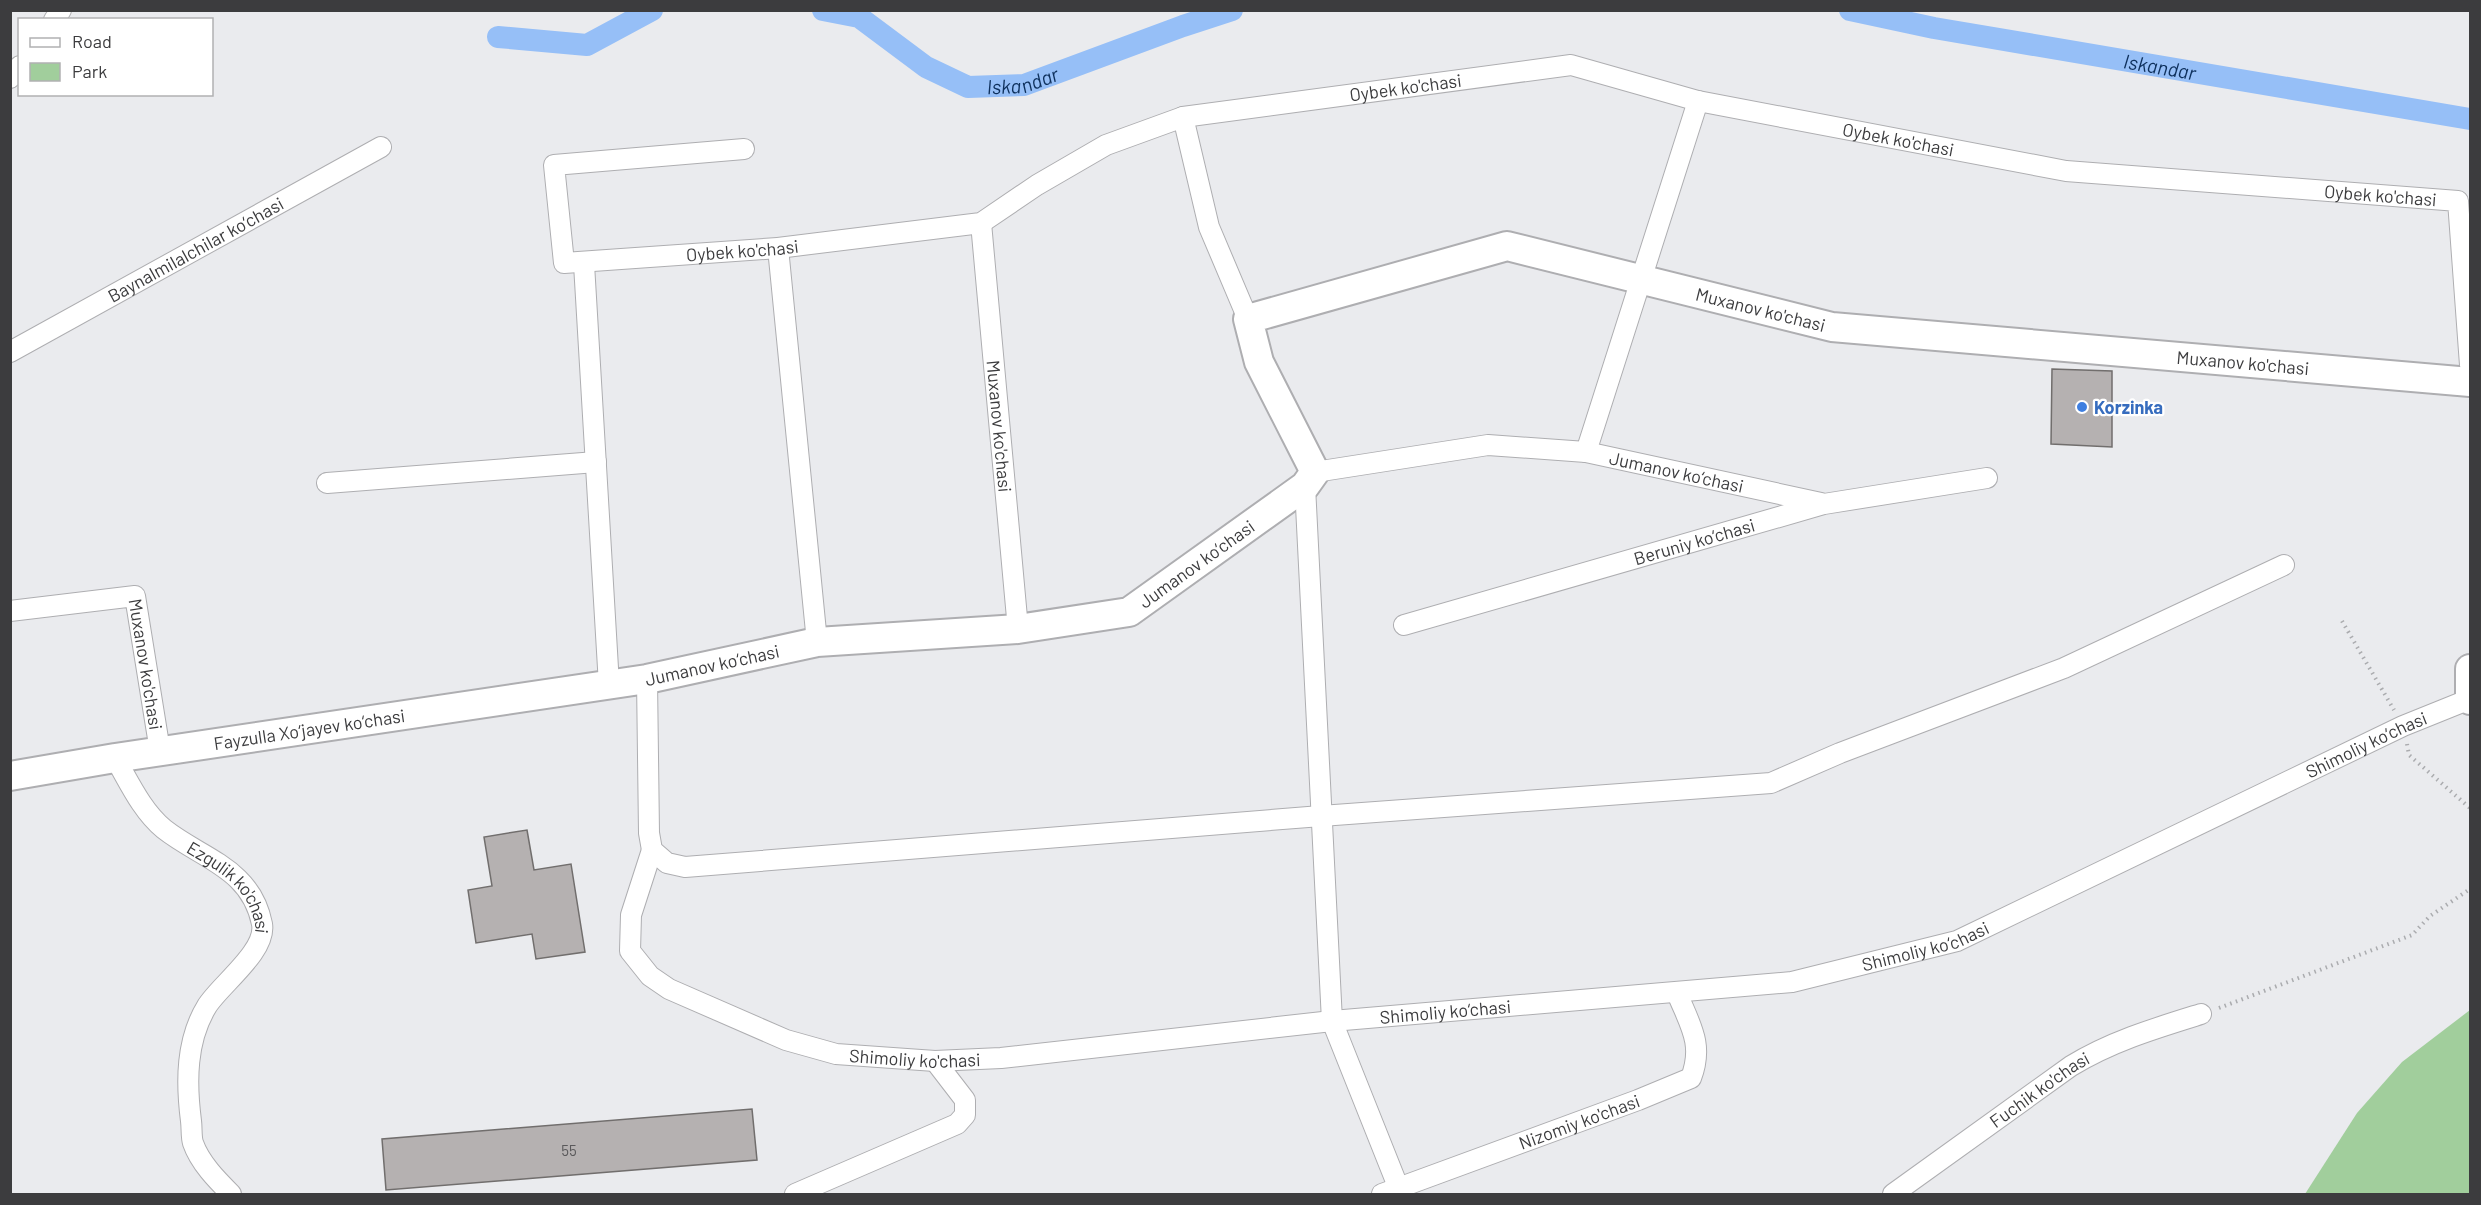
<svg xmlns="http://www.w3.org/2000/svg" width="2481" height="1205" viewBox="0 0 2481 1205" font-family="Barlow,sans-serif">
	<style>
		.green { fill: #a1ce9c }
		.lines { fill: none; stroke-linecap: round; stroke-linejoin: round }
		.canal { stroke: #96bff7; stroke-width: 22 }
		.building { fill: #b5b1b1; stroke: #716e6d; stroke-width: 1.5 }
		.street-casing { stroke: #aeaeb1; stroke-width: 22 }
		.secondary-casing { stroke: #aeaeb1; stroke-width: 32 }
		.path { stroke: #abacaf; stroke-width: 4; stroke-dasharray: 1.5 4.5; stroke-linecap: butt }
		.street { stroke: #fff; stroke-width: 20 }
		.secondary { stroke: #fff; stroke-width: 28 }
		.shop-dot { fill: #3f7fe0; stroke: #fff; stroke-width: 2 }
		.labels { text-anchor: middle; dominant-baseline: central; stroke-width: 4.5; stroke-linejoin: round; paint-order: stroke }
		.number-label { font-size: 15px; fill: #5a595b }
		.street-label { font-size: 18px; fill: #3c3c3e; stroke: #fff }
		.shop-label { font-size: 18px; font-weight: bold; fill: #366cbe; stroke: #fff; text-anchor: start }
		.water-label { font-size: 20px; font-style: italic; fill: #0e305c; stroke: #fff }
	</style>
	<rect width="100%" height="100%" fill="#eaebee"/>
	<path class="green" d="M2470,1010V1194H2305L2357,1113L2402,1062Z"/>
	<g class="lines">
		<g class="canal">
			<path id="s1" d="M823,10L859,17L926,67L968,87L1024,85L1183,26L1232,10"/>
			<path id="s2" d="M1850,10L1934,28L2470,119"/>
			<path d="M498,37L587,45L652,10"/>
		</g>
	</g>
	<path class="building" d="M2052,369L2112,371V447L2051,444Z
		M527,830L534,870L571,864L585,952L536,959L532,934L476,943L468,890L492,886L484,837Z
		M752,1109L757,1160L386,1190L382,1139Z"/>
	<g class="lines">
		<g class="street-casing">
			<g id="street">
				<path d="M54,20L61,10"/>
				<path d="M10,78L20,66"/>
				<path d="M1183,117L1209,227L1248,319"/>
				<path id="s3" d="M744,149L554,165L564,263L778,248L981,223L1037,185L1106,145L1183,117L1571,65L1698,101L2066,171L2458,201L2470,365"/>
				<path id="s4" d="M981,223L1018,629"/>
				<path d="M778,248L817,642"/>
				<path d="M584,264L609,685"/>
				<path id="s5" d="M10,352L381,147"/>
				<path d="M1586,452L1698,101"/>
				<path id="s6" d="M1315,472L1488,445L1586,452L1821,503"/>
				<path d="M327,483L596,462"/>
				<path d="M1305,486L1332,1021L1401,1194"/>
				<path id="s7" d="M10,611L135,596L160,751"/>
				<path id="s8" d="M1404,625L1824,504L1987,478"/>
				<path d="M647,679L649,833L652,850L667,863L685,867L1321,816L1771,783L1840,753L2064,668L2284,565"/>
				<path id="s9" d="M115,758C129,782 142,811 164,829C202,859 251,868 262,924C267,951 220,985 207,1006C186,1040 186,1082 191,1121C192,1128 191,1137 193,1143C200,1163 217,1180 231,1194"/>
				<path id="s10" d="M652,850L631,915L630,951L650,976L669,989L786,1040L836,1054L935,1061L1001,1058L1332,1021L1792,982L1957,941L2403,726L2470,699"/>
				<path d="M795,1194L957,1124L965,1115V1100L935,1061"/>
				<path id="s11" d="M1382,1194L1638,1100L1691,1078C1704,1044 1690,1025 1677,993"/>
				<path id="s12" d="M1893,1194L2071,1066C2112,1041 2156,1028 2201,1014"/>
			</g>
		</g>
		<g class="secondary-casing">
			<g id="secondary">
				<path d="M2470,669V700"/>
				<path id="s13" d="M10,776L115,758L647,679L817,642L1018,629L1129,612L1305,486L1315,472L1259,362L1248,319L1507,246L1832,327L2470,382"/>
			</g>
		</g>
		<path class="path" d="M2342,621L2394,710
			M2407,744L2409,755L2470,808
			M2219,1008L2412,935L2430,916L2470,889"/>
		<use href="#street" class="street"/>
		<use href="#secondary" class="secondary"/>
	</g>
	<circle class="shop-dot" cx="2082" cy="407" r="6"/>
	<g class="labels">
		<g class="number-label">
			<text x="569" y="1150">55</text>
		</g>
		<g class="street-label">
			<text stroke="none"><textPath href="#s3" startOffset="1162">Oybek ko'chasi</textPath></text>
			<text stroke="none"><textPath href="#s3" startOffset="1665">Oybek ko'chasi</textPath></text>
			<text stroke="none"><textPath href="#s3" startOffset="2151">Oybek ko'chasi</textPath></text>
			<text stroke="none"><textPath href="#s5" startOffset="212">Baynalmilalchilar ko‘chasi</textPath></text>
			<text stroke="none"><textPath href="#s3" startOffset="468">Oybek ko'chasi</textPath></text>
			<text stroke="none"><textPath href="#s13" startOffset="2064">Muxanov ko'chasi</textPath></text>
			<text stroke="none"><textPath href="#s13" startOffset="2550">Muxanov ko'chasi</textPath></text>
			<text stroke="none"><textPath href="#s4" startOffset="204">Muxanov ko'chasi</textPath></text>
			<text stroke="none"><textPath href="#s6" startOffset="366">Jumanov ko‘chasi</textPath></text>
			<text stroke="none"><textPath href="#s8" startOffset="302">Beruniy ko‘chasi</textPath></text>
			<text stroke="none"><textPath href="#s13" startOffset="1215">Jumanov ko‘chasi</textPath></text>
			<text stroke="none"><textPath href="#s13" startOffset="711">Jumanov ko‘chasi</textPath></text>
			<text stroke="none"><textPath href="#s7" startOffset="195">Muxanov ko'chasi</textPath></text>
			<text stroke="none"><textPath href="#s13" startOffset="303">Fayzulla Xo‘jayev ko‘chasi</textPath></text>
			<text stroke="none"><textPath href="#s10" startOffset="1923">Shimoliy ko‘chasi</textPath></text>
			<text stroke="none"><textPath href="#s9" startOffset="177">Ezgulik ko'chasi</textPath></text>
			<text stroke="none"><textPath href="#s10" startOffset="1437">Shimoliy ko‘chasi</textPath></text>
			<text stroke="none"><textPath href="#s10" startOffset="951">Shimoliy ko‘chasi</textPath></text>
			<text stroke="none"><textPath href="#s10" startOffset="418">Shimoliy ko'chasi</textPath></text>
			<text stroke="none"><textPath href="#s12" startOffset="180">Fuchik ko'chasi</textPath></text>
			<text stroke="none"><textPath href="#s11" startOffset="210">Nizomiy ko'chasi</textPath></text>
		</g>
		<g class="shop-label">
			<text x="2094" y="407">Korzinka</text>
		</g>
		<g class="water-label">
			<text stroke="none"><textPath href="#s2" startOffset="315">Iskandar</textPath></text>
			<text stroke="none"><textPath href="#s1" startOffset="222">Iskandar</textPath></text>
		</g>
	</g>
	<rect width="2481" height="1205" fill="none" stroke="#3c3c3e" stroke-width="24"/>
	<rect x="18" y="18" width="195" height="78" fill="#ffffff" stroke="#b1b1b2" stroke-width="1.5"/>
	<rect x="30" y="38" width="30" height="9" fill="#ffffff" stroke="#b1b1b2" stroke-width="1.5"/>
	<text x="72" y="48" font-size="18" fill="#3c3c3e">Road</text>
	<rect x="30" y="63" width="30" height="18" fill="#a1ce9c" stroke="#b1b1b2" stroke-width="1.5"/>
	<text x="72" y="78" font-size="18" fill="#3c3c3e">Park</text>
</svg>
